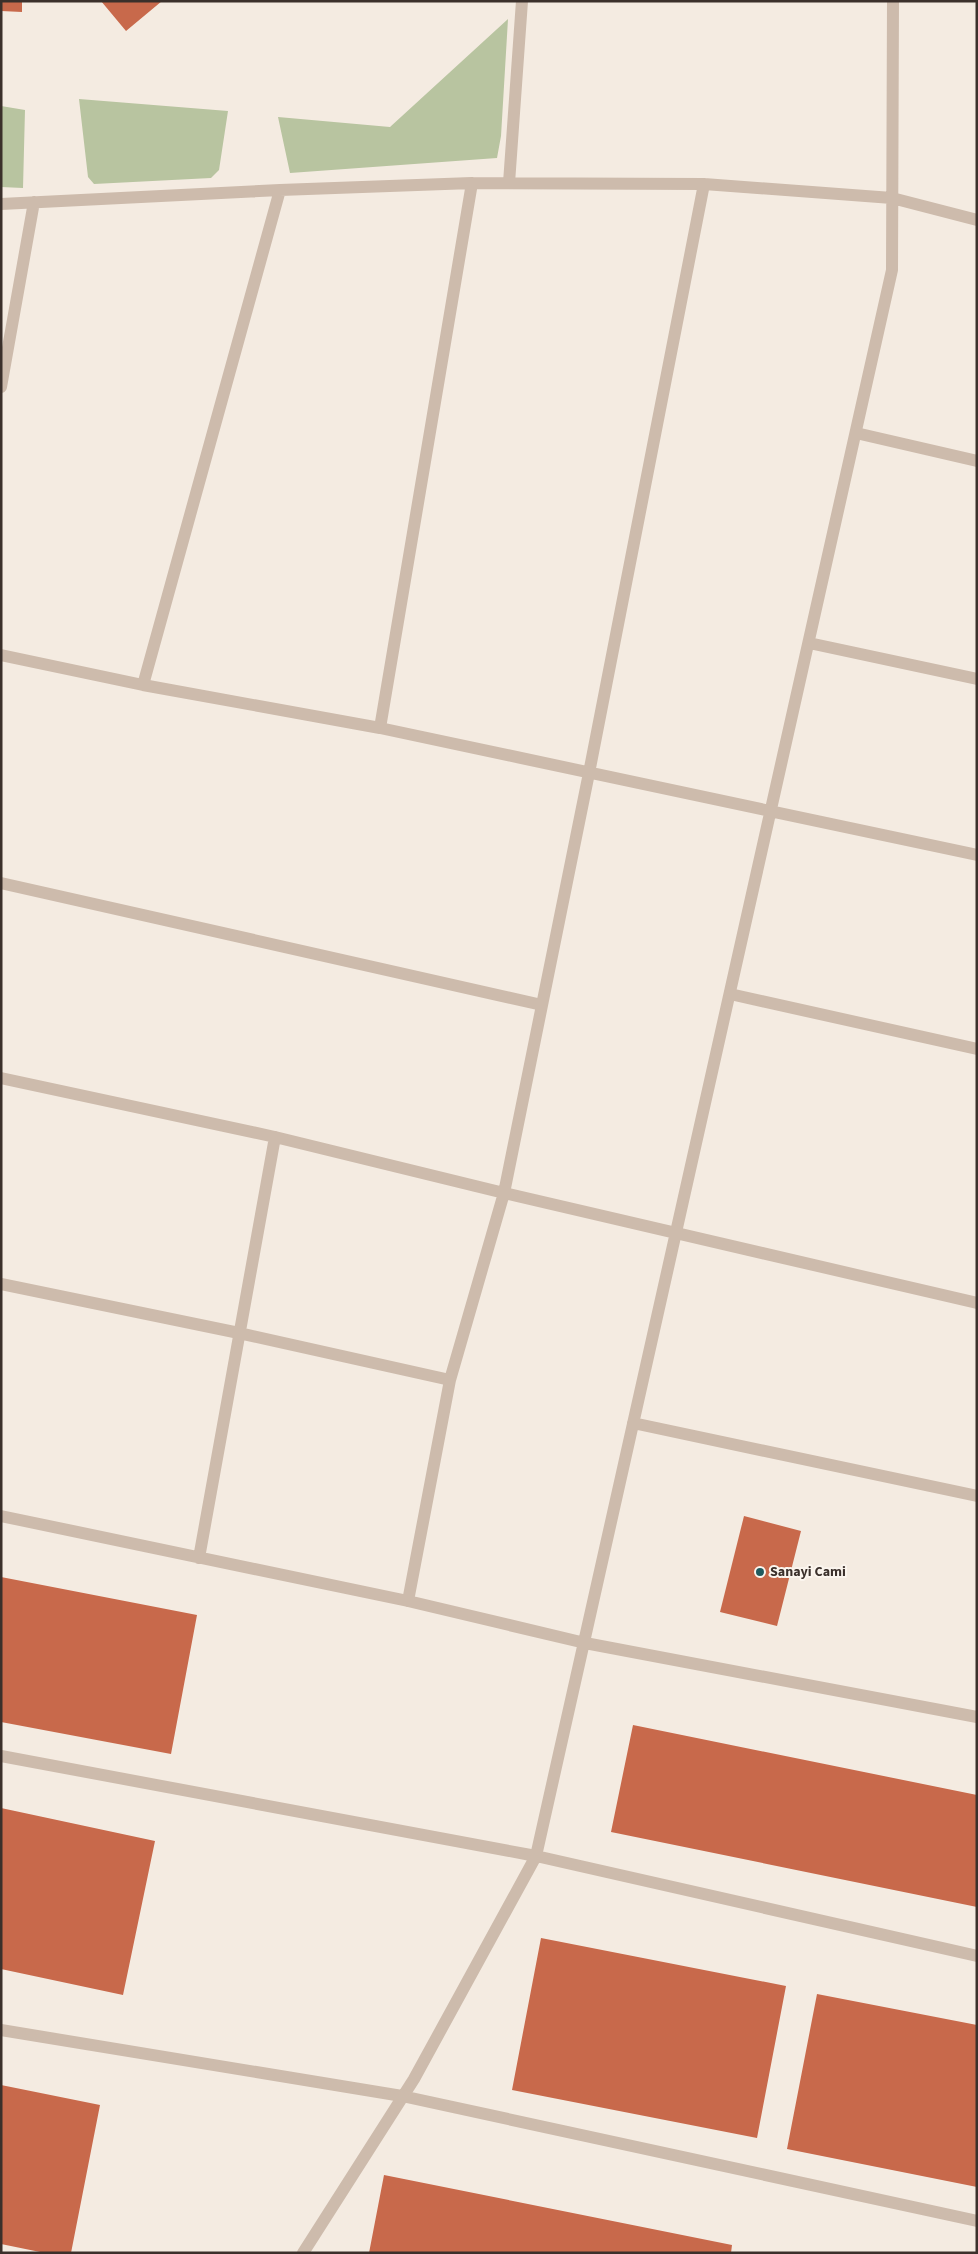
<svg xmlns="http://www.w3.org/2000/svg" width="978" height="2254" viewBox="0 0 978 2254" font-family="'Source Sans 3',sans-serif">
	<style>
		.green { fill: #b8c4a0 }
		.building { fill: #c8694b }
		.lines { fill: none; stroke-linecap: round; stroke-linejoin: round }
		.minor { stroke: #cdbbac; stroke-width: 12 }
		.poi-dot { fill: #1f5a5e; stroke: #fbf5ee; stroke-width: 2 }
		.labels { text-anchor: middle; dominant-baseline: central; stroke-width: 4; stroke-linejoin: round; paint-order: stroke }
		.poi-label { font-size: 14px; font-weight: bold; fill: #3b302b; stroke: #fbf5ee; text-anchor: start }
	</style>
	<rect width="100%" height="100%" fill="#f4ebe1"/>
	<path class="green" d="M508,19L501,136L497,158L290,173L278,117L390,127Z
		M79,99L228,111L219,170L211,178L94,184L88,177Z
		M1,106L25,110L23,188L1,187Z"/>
	<path class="building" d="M1,1H22V12L1,11Z
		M101,1H162L126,31Z
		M744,1516L801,1531L777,1626L720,1612Z
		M1,1577L197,1615L171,1754L1,1722Z
		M633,1725L977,1795V1907L611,1832Z
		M1,1808L155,1841L123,1995L1,1969Z
		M541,1938L786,1986L757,2138L512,2090Z
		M817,1994L977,2025V2187L787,2149Z
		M1,2085L100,2105L71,2253H45L1,2244Z
		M384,2175L732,2245L731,2253H369Z"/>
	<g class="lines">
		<path class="minor" d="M509,183L522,1
			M1,204L280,190L472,183L704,184L892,198L977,220
			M1,387L34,202
			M856,433L977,461
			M809,643L977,679
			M1,655L143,685L380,728L977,855
			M143,685L280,190
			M380,728L472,183
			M1,883L542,1005
			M730,994L977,1049
			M1,1078L275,1137L504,1193L977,1303
			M1,1284L239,1333L450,1380
			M633,1423L977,1496
			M1,1516L408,1601L585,1643L977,1717
			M199,1558L275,1137
			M408,1601L450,1380L504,1193L589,773L704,184
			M1,1756L536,1856L977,1956
			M1,2030L402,2096L977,2221
			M303,2253L414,2079L536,1856L892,270L893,1"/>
	</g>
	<circle class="poi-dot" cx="760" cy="1572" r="5"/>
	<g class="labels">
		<g class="poi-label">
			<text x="770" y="1572">Sanayi Cami</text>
		</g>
	</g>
	<rect width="978" height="2254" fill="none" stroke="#3b302b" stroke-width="5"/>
</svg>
